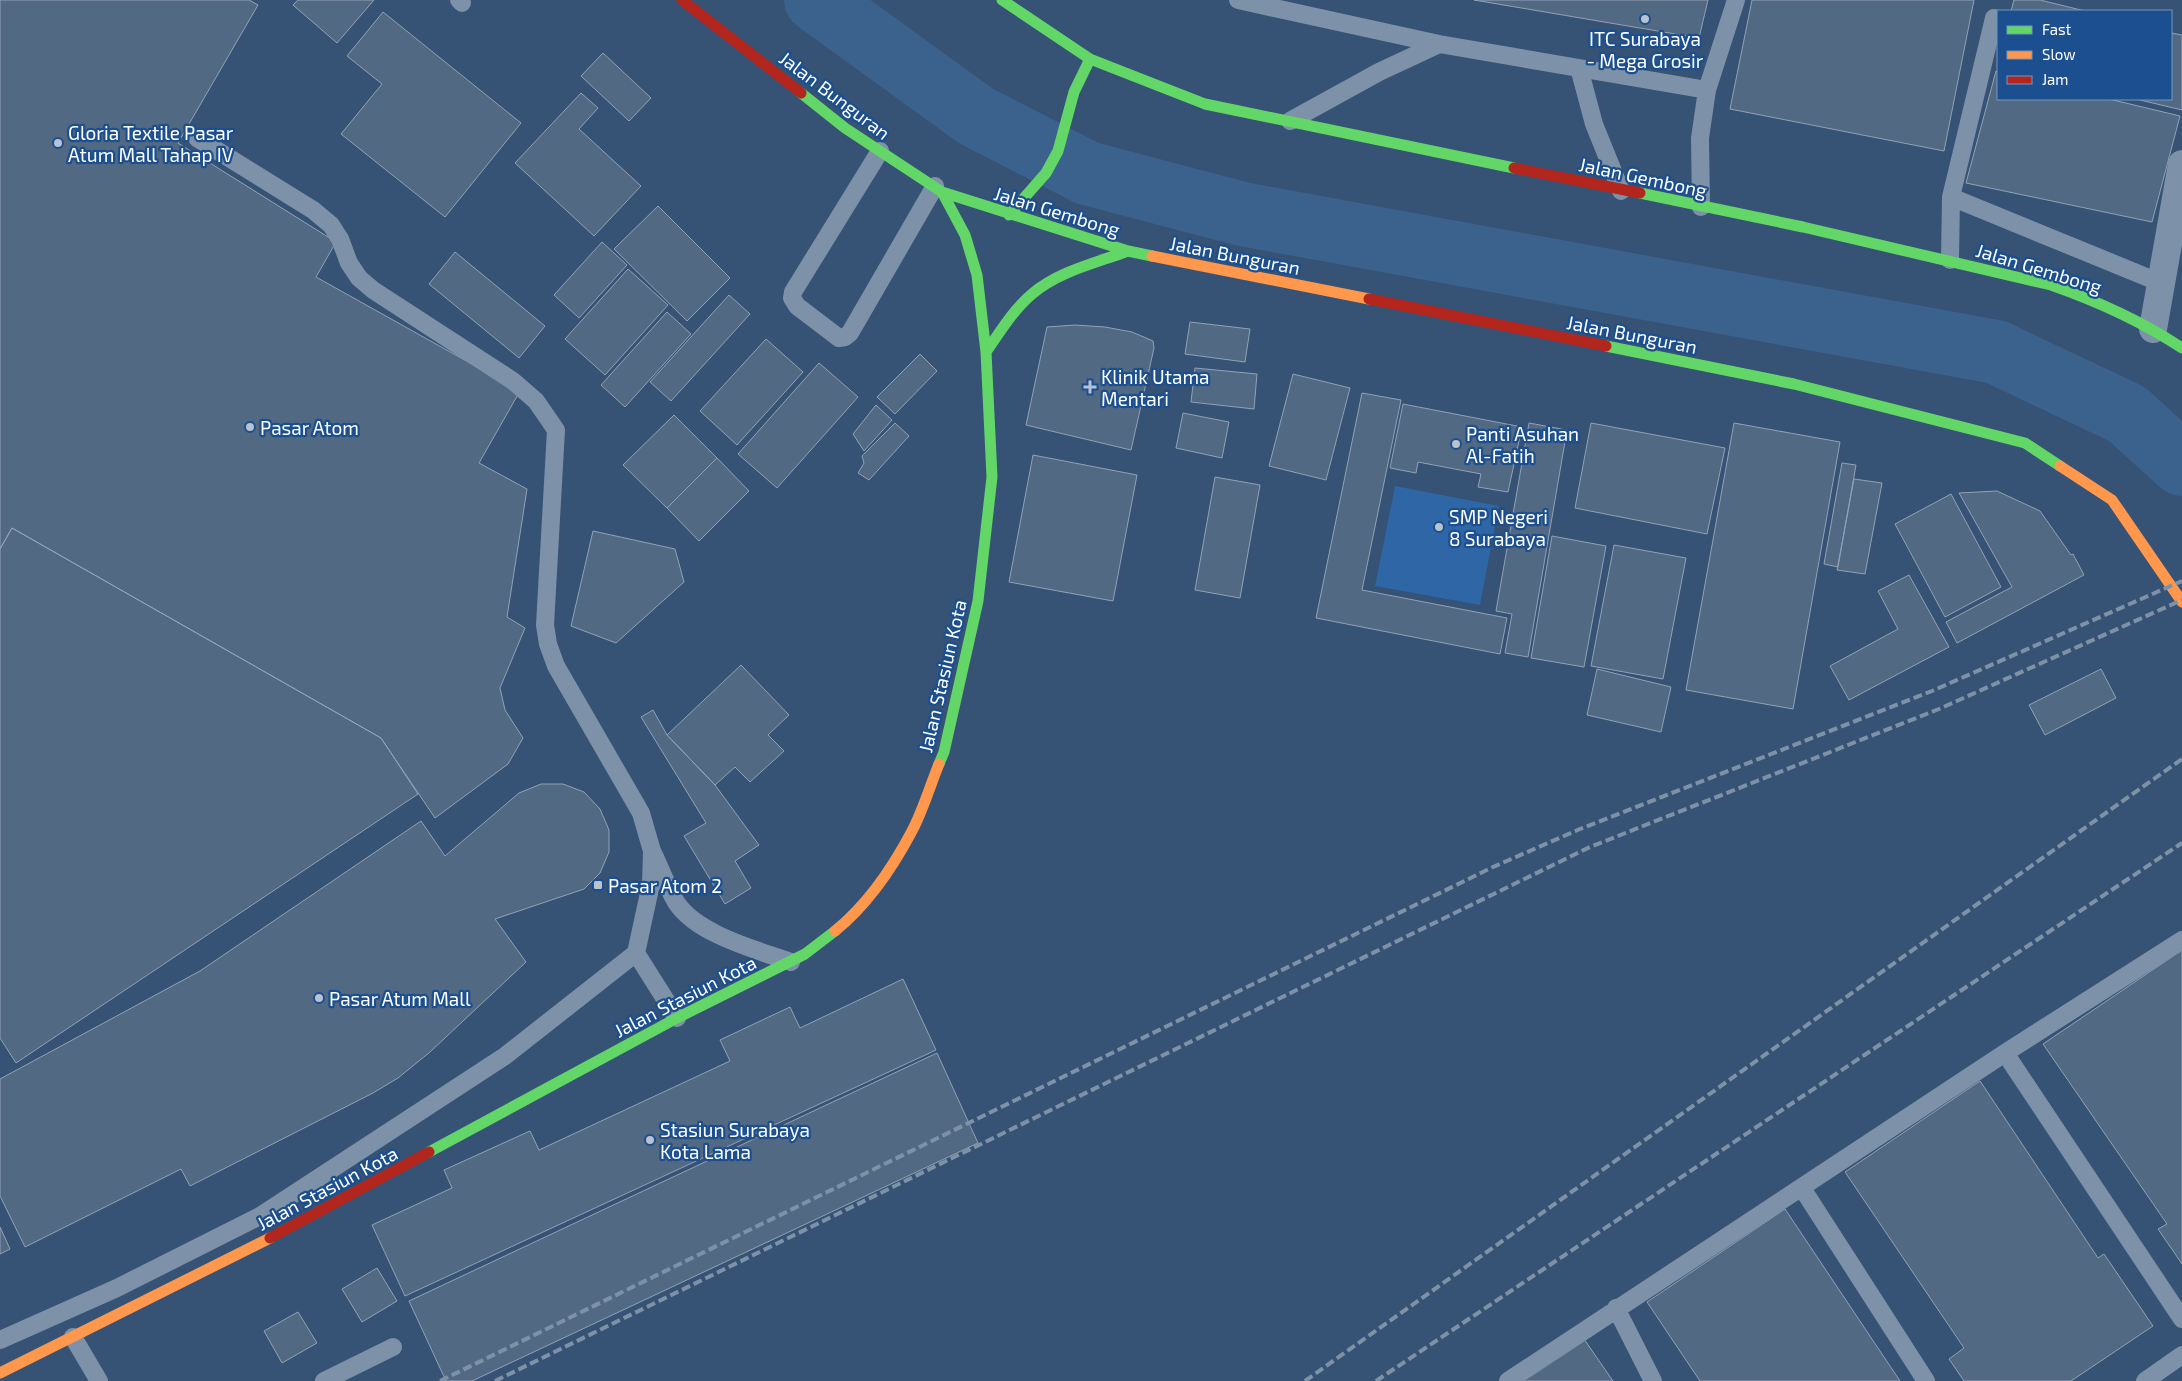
<svg xmlns="http://www.w3.org/2000/svg" width="2182" height="1381" viewBox="0 0 2182 1381" font-family="'Exo 2',sans-serif">
	<style>
		.green { fill: #2f66a5 }
		.lines { fill: none; stroke-linecap: round; stroke-linejoin: round }
		.river { stroke: #3b618d; stroke-width: 64 }
		.building { fill: #526984; stroke: #92a2b6 }
		.lane { stroke: #7d92a8; stroke-width: 18 }
		.street { stroke: #7d92a8; stroke-width: 28 }
		.fast { stroke: #63d668; stroke-width: 11 }
		.slow { stroke: #ff974d; stroke-width: 11 }
		.jam { stroke: #b3261e; stroke-width: 11 }
		.rail { stroke: #7e92a7; stroke-width: 4; stroke-dasharray: 9 4; stroke-linecap: butt }
		.poi-dot { fill: #b9c2ce; stroke: #1b4f8f; stroke-width: 2 }
		.labels { text-anchor: middle; dominant-baseline: central; stroke-width: 4.5; stroke-linejoin: round; paint-order: stroke }
		.poi-label { font-size: 19px; fill: #fff; stroke: #1b4f8f; text-anchor: start }
		.street-label { font-size: 19px; fill: #fff; stroke: #1b4f8f }
	</style>
	<rect width="100%" height="100%" fill="#365274"/>
	<path class="green" d="M1395,486L1499,506L1480,605L1375,586Z"/>
	<g class="lines">
		<path class="river" d="M816,0L976,116L1087,173L1242,214L1996,352L2127,414L2182,464"/>
	</g>
	<path class="building" d="M0,0H249L258,5L178,143L336,242L316,277L520,391L479,463L527,489L507,617L525,628L500,688L505,710L523,738L508,764L435,818L381,738L12,528L0,549Z
		M298,0H374L337,43L293,5Z
		M1474,0H1708L1699,38Z
		M1752,0H1974L1944,151L1730,109Z
		M2014,0H2040L2085,11H2011Z
		M383,12L521,123L445,217L341,134L382,84L347,56Z
		M2171,33L2182,35V110L2136,99H2171Z
		M603,53L651,98L629,121L581,76Z
		M1996,71L1998,72V99H2109L2180,116L2152,222L1966,183Z
		M581,93L598,108L579,129L641,186L594,236L515,163Z
		M658,206L730,278L687,321L614,249Z
		M602,242L627,265L579,318L554,295Z
		M455,252L545,326L519,358L429,284Z
		M628,269L668,305L605,375L565,339Z
		M729,295L750,314L671,401L650,382Z
		M667,312L691,334L625,407L601,385Z
		M1190,322L1250,329L1245,362L1185,354Z
		M1075,325L1105,327L1132,332L1153,341L1154,348L1131,450L1026,425L1047,327Z
		M766,339L803,372L737,445L700,411Z
		M920,354L937,371L895,414L877,397Z
		M819,363L858,397L777,488L738,454Z
		M1195,368L1257,374L1254,409L1191,402Z
		M1293,374L1350,388L1326,480L1269,466Z
		M1362,393L1401,400L1362,590L1507,618L1500,654L1316,618Z
		M1403,404L1522,427L1508,492L1478,487L1481,474L1418,462L1416,473L1390,468Z
		M876,405L892,420L864,451L853,434Z
		M1183,413L1229,422L1222,458L1176,448Z
		M674,415L717,458L667,508L623,465Z
		M895,423L909,436L869,480L858,473L864,463L862,456Z
		M1529,423L1567,430L1528,657L1505,653L1512,614L1496,611Z
		M1591,423L1725,448L1707,534L1575,508Z
		M1734,423L1840,442L1793,709L1686,690Z
		M1033,455L1137,475L1113,601L1009,582Z
		M717,458L749,491L699,541L667,508Z
		M1842,463L1856,465L1838,567L1824,564Z
		M1215,477L1260,485L1240,598L1195,590Z
		M1854,479L1882,483L1865,574L1837,570Z
		M1997,491L2040,511L2071,555L2073,554L2084,575L1957,643L1946,622L2012,587L1959,493Z
		M1951,494L2001,587L1945,617L1895,524Z
		M12,528L381,738L418,794L16,1063L0,1038V549Z
		M593,531L675,549L684,582L616,643L571,626Z
		M1552,536L1606,546L1584,667L1531,658Z
		M1614,545L1686,558L1663,679L1591,666Z
		M1909,575L1949,647L1849,700L1830,666L1898,629L1878,591Z
		M741,665L789,715L768,735L784,751L750,782L735,767L715,785L667,735Z
		M1597,669L1671,687L1661,732L1587,715Z
		M2101,669L2116,698L2045,735L2029,705Z
		M653,710L667,735L715,785L759,845L735,861L751,888L725,904L684,836L706,823L641,717Z
		M541,784H563L584,792L600,809L609,830V852L600,873L584,889L495,919L526,962L430,1052L398,1078L373,1093L190,1186L181,1169L25,1247L0,1196V1079L200,971L421,821L445,856L519,793Z
		M2182,950V1264L2158,1229L2167,1224L2043,1044Z
		M903,979L936,1050L405,1296L372,1225L452,1188L444,1170L530,1131L539,1150L730,1061L720,1040L790,1007L800,1028Z
		M937,1053L978,1143L472,1381H446L409,1301Z
		M1980,1081L2098,1258L2104,1254L2153,1326L2071,1381H1964L1949,1359L1964,1348L1845,1172Z
		M1785,1209L1900,1381H1700L1647,1302Z
		M0,1227L10,1249L0,1254Z
		M377,1268L397,1301L362,1322L342,1289Z
		M298,1312L317,1343L282,1363L264,1331Z
		M1584,1339L1613,1381H1521Z"/>
	<g class="lines">
		<path class="lane" d="M459,0L462,3
			M1238,0L1439,44L1707,90L1736,0
			M1579,68L1594,124L1621,191
			M1290,121L1379,72L1439,44
			M880,151L793,292L792,298L797,306L839,338L845,337L850,333L935,186
			M1951,197L2161,283
			M1701,207L1700,138L1707,90
			M1950,260L1951,197L1994,18
			M653,853C661,869 667,887 676,902C696,934 757,950 791,962
			M636,953L677,1018
			M2005,1053L2182,1319
			M1802,1188L1926,1381
			M1616,1308L1653,1381
			M73,1337L99,1381
			M0,1340L117,1288L260,1216L505,1056L636,953L651,884L652,851L641,813L556,666L548,644L545,625L556,430L536,401L513,381L373,290L359,278L349,263L340,239L331,225L313,210L197,138
			M324,1381L393,1347
			M1508,1381L2005,1053L2182,940
			M2145,1381L2182,1355"/>
		<path class="street" d="M2153,329L2182,164"/>
		<path class="fast" d="M1002,0L1090,59L1205,104L1514,168
			M801,93L845,128L942,192L1128,251L1152,256
			M1640,193L1803,227L2051,285C2097,301 2141,321 2182,348
			M1009,215L1046,173L1058,151L1074,92L1090,59
			M1606,346L1794,384L2025,443L2060,466
			M986,352C1000,332 1013,310 1032,294C1059,271 1096,263 1128,251
			M939,764L944,752L978,601L992,477L986,352L977,275L965,235L942,192
			M429,1152L677,1018L805,954L835,931"/>
		<path class="slow" d="M1152,256L1369,299
			M2060,466L2112,500L2182,602
			M835,931C866,906 893,867 912,831C923,810 930,786 939,764
			M0,1373L270,1238"/>
		<path class="jam" d="M682,0L801,93
			M1514,168L1640,193
			M1369,299L1606,346
			M270,1238L429,1152"/>
		<path class="rail" d="M440,1381L1493,867L1580,829L1932,691L2182,581
			M495,1381L1590,847L1939,709L2182,600
			M1305,1381L2182,759
			M1376,1381L2182,843"/>
	</g>
	<g class="poi-dot">
		<circle cx="1645" cy="19" r="5"/>
		<circle cx="58" cy="143" r="5"/>
		<path d="M1087.5 379.5h5v5h5v5h-5v5h-5v-5h-5v-5h5z"/>
		<circle cx="250" cy="427" r="5"/>
		<circle cx="1456" cy="444" r="5"/>
		<circle cx="1439" cy="527" r="5"/>
		<rect x="593" y="880" width="10" height="10" rx="2.5"/>
		<circle cx="319" cy="998" r="5"/>
		<circle cx="650" cy="1140" r="5"/>
	</g>
	<g class="labels">
		<g class="poi-label">
			<text x="1645" y="38" text-anchor="middle">ITC Surabaya<tspan x="1645" dy="22">- Mega Grosir</tspan></text>
			<text x="68" y="132">Gloria Textile Pasar<tspan x="68" dy="22">Atum Mall Tahap IV</tspan></text>
			<text x="1101" y="376">Klinik Utama<tspan x="1101" dy="22">Mentari</tspan></text>
			<text x="260" y="427">Pasar Atom</text>
			<text x="1466" y="433">Panti Asuhan<tspan x="1466" dy="22">Al-Fatih</tspan></text>
			<text x="1449" y="516">SMP Negeri<tspan x="1449" dy="22">8 Surabaya</tspan></text>
			<text x="608" y="885">Pasar Atom 2</text>
			<text x="329" y="998">Pasar Atum Mall</text>
			<text x="660" y="1129">Stasiun Surabaya<tspan x="660" dy="22">Kota Lama</tspan></text>
		</g>
		<g class="street-label">
			<text transform="translate(835 95) rotate(37)">Jalan Bunguran</text>
			<text transform="translate(1643 177) rotate(12)">Jalan Gembong</text>
			<text transform="translate(1057 211) rotate(17)">Jalan Gembong</text>
			<text transform="translate(1235 255) rotate(11)">Jalan Bunguran</text>
			<text transform="translate(2039 268) rotate(17)">Jalan Gembong</text>
			<text transform="translate(1632 334) rotate(11)">Jalan Bunguran</text>
			<text transform="translate(942 676) rotate(-77)">Jalan Stasiun Kota</text>
			<text transform="translate(685 996) rotate(-27)">Jalan Stasiun Kota</text>
			<text transform="translate(327 1188) rotate(-28)">Jalan Stasiun Kota</text>
		</g>
	</g>
	<rect x="1997" y="10" width="175" height="90" fill="#1b4f8f" stroke="#7695bc"/>
	<rect x="2007" y="26" width="25" height="8" fill="#63d668" stroke="#7695bc"/>
	<text x="2042" y="35" font-size="15" fill="#ffffff">Fast</text>
	<rect x="2007" y="51" width="25" height="8" fill="#ff974d" stroke="#7695bc"/>
	<text x="2042" y="60" font-size="15" fill="#ffffff">Slow</text>
	<rect x="2007" y="76" width="25" height="8" fill="#b3261e" stroke="#7695bc"/>
	<text x="2042" y="85" font-size="15" fill="#ffffff">Jam</text>
</svg>
